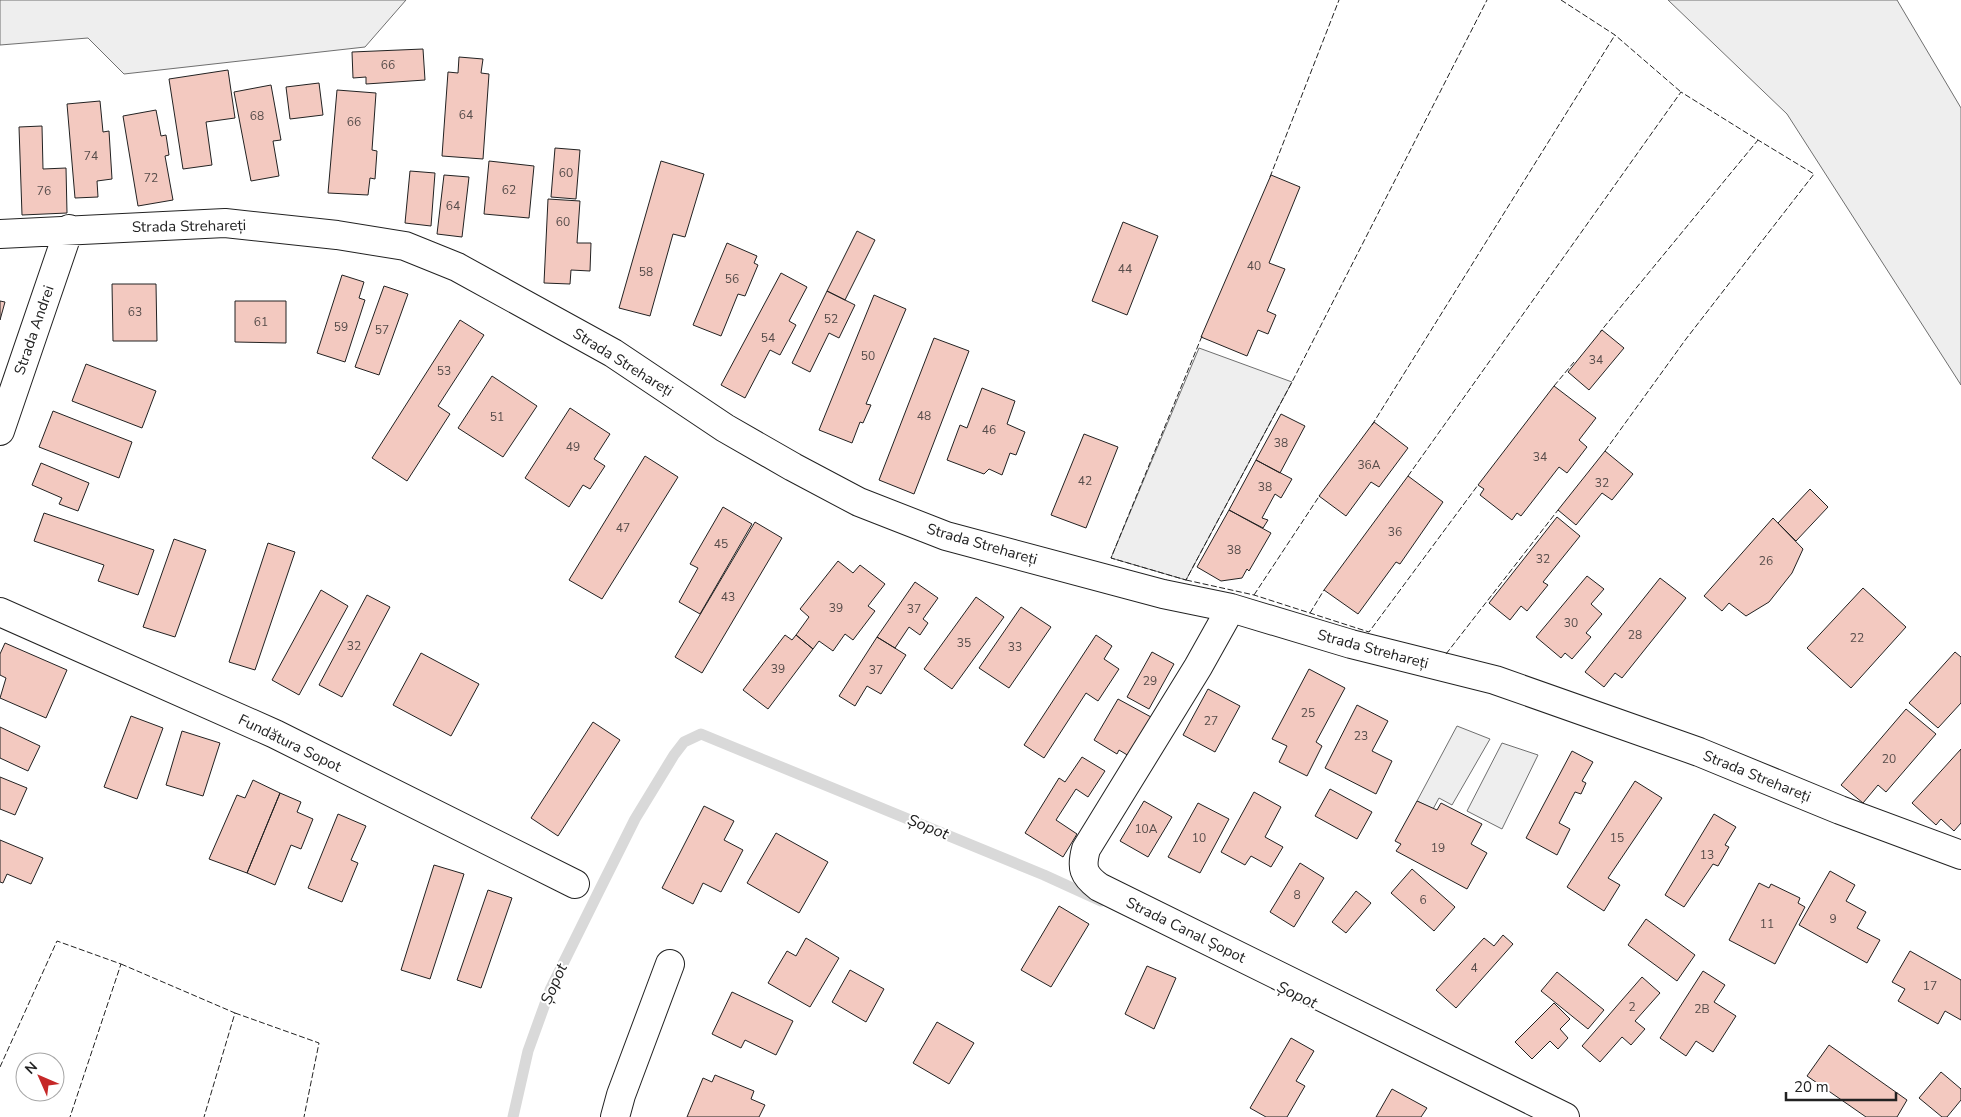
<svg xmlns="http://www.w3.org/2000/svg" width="1961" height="1117" viewBox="0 0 1961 1117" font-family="'Nunito Sans',sans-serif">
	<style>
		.green { fill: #eee; stroke: #6f6f6f }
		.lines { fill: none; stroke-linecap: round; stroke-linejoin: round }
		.stream { stroke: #d9d9d9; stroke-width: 11 }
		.building { fill: #f3c9c0; stroke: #222 }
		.minor-casing { stroke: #222; stroke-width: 30 }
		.minor { stroke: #fff; stroke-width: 28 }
		.fence { stroke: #222; stroke-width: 1; stroke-dasharray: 6 2.5; stroke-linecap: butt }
		.labels { text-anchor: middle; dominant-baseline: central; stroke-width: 4; stroke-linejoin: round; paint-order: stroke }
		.number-label { font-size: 12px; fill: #564c4a }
		.street-label { font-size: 15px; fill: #222; stroke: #fff }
		.water-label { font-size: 16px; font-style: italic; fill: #222; stroke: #fff }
	</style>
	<rect width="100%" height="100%" fill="#fff"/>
	<path class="green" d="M0,0H406L365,47L124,74L88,38L0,45Z
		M1668,0H1897L1961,108V385L1787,114Z
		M1199,348L1292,382L1186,580L1111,558Z
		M1457,726L1490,739L1452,805L1439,798L1433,809L1417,801Z
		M1502,743L1538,755L1502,829L1467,811Z"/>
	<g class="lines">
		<path class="stream" d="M513,1117L528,1051L550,990L599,891L635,819L674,755L684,742L701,734L1044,875L1101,901"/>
	</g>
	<path class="building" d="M423,49L425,80L366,84V77L353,78L352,52Z
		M459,57L483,59L481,73L489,74L483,159L442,156L448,72L458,73Z
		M228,70L235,118L206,122L212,165L183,169L169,79Z
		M319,83L323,115L290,119L286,87Z
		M271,85L281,140L273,141L279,176L251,181L234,92Z
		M337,90L376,93L372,150L377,151L375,179L370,178L368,195L328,193Z
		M100,101L103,132L109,131L112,179L97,181L98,197L75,198L67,104Z
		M156,110L161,136L166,135L169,155L165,156L173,200L138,206L123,116Z
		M42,126L43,169L66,168L67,213L22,215L19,127Z
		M555,148L580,150L576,199L551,197Z
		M489,161L534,166L529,218L484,214Z
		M661,161L704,174L685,237L673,234L650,316L619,308Z
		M410,171L435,173L431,226L405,223Z
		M444,175L469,177L462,237L437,234Z
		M1271,175L1300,187L1269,263L1285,269L1267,311L1276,315L1268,334L1258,330L1247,356L1201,337Z
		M548,199L580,201L577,243H591L590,271L571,270L570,284L544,283Z
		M1123,222L1158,236L1127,315L1092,301Z
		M857,231L875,240L845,300L827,291Z
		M727,243L757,256L754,263L758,265L745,296L738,294L721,336L693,325Z
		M781,273L807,287L789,321L796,325L780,355L770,350L745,398L721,385Z
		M342,275L364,282L359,298L365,300L345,362L317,353Z
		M112,284H156L157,341H113Z
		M384,286L408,294L379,375L355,367Z
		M827,291L855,305L839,338L829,333L810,372L792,363Z
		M874,295L906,309L866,404L871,405L863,423L860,422L852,443L819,430Z
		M0,301L5,302L0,320Z
		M235,301H286V343L235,342Z
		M460,320L484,335L438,406L450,414L407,481L372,458Z
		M1602,330L1624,348L1589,390L1568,372Z
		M934,338L969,351L914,494L879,480Z
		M86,364L156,391L142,428L72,401Z
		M492,376L537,406L503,457L458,428Z
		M1554,386L1596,418L1579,440L1587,447L1567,473L1559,467L1521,516L1517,513L1512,520L1480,495L1484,489L1478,485Z
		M982,388L1015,401L1007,424L1025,432L1016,455L1010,453L1002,475L989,469L984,474L947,460L960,425L967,428Z
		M570,408L610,434L594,459L605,466L590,489L583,485L569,507L525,478Z
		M53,411L132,442L119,478L39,447Z
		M1281,414L1305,426L1280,473L1256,460Z
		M1374,422L1408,448L1379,487L1371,482L1346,516L1319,496Z
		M1084,434L1118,447L1086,528L1051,515Z
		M1605,451L1633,474L1612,500L1602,493L1576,525L1558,510Z
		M645,456L678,477L602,599L569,580Z
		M1256,460L1292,479L1281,498L1275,494L1262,518L1268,520L1263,528L1229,510Z
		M41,463L89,483L78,511L59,504L62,498L32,485Z
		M1408,476L1443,502L1400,564L1396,562L1358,614L1324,590Z
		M1810,489L1828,507L1796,541L1778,523Z
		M723,507L752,524L700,614L679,602L698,568L690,564Z
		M1229,510L1271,533L1249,571L1247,569L1242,578L1221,581L1197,567Z
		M44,513L154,550L138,595L98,581L104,565L34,541Z
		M1557,517L1580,536L1543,582L1548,585L1527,611L1521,606L1510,620L1489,603Z
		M1773,518L1803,549L1792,573L1769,602L1746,616L1729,603L1722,611L1704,596Z
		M755,522L782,538L702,673L675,657Z
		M174,539L206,550L175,637L143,627Z
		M268,543L295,552L255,670L229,662Z
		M838,561L853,573L860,565L885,584L868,606L875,611L853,640L845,634L833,651L819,641L813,649L796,635L809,617L800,609Z
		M1587,576L1604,589L1591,604L1602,614L1586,633L1591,637L1572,659L1565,653L1561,658L1536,637Z
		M1660,578L1686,598L1622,678L1615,673L1604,687L1585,672Z
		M915,582L938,598L923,619L928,623L920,635L909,627L895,648L877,637Z
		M1863,588L1906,627L1851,688L1807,648Z
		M321,590L348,606L299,695L272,680Z
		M367,595L390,607L342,697L319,685Z
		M976,597L1004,617L952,689L924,669Z
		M1021,607L1051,627L1009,688L979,668Z
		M785,635L792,640L796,635L813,649L768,709L743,690Z
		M1096,635L1112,646L1104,659L1119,669L1098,701L1086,693L1044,758L1024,745Z
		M877,637L906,655L881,694L867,686L855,706L839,696Z
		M5,643L67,670L46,718L0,698L6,678L0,675V654Z
		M1152,652L1174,664L1149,709L1127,697Z
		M1955,652L1961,657V703L1938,728L1909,703Z
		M421,653L479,684L451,736L393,705Z
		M1309,669L1345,688L1316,742L1322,746L1307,776L1279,762L1287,746L1272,739Z
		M1208,689L1240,706L1215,752L1183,735Z
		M1118,699L1151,717L1129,756L1119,750L1117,754L1094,740Z
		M1357,705L1388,721L1372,751L1392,761L1376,794L1325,768Z
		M1906,709L1936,734L1886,792L1878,785L1863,803L1841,785Z
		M131,716L163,728L137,799L104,787Z
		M593,722L620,740L558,836L531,818Z
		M0,727L40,746L28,771L0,758Z
		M182,731L220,743L203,796L166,785Z
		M1961,749V823L1954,831L1941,819L1936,825L1912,803Z
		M1572,751L1593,762L1582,781L1586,783L1581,794L1575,792L1559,823L1570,829L1557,855L1526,838Z
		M1082,757L1105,771L1088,797L1076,789L1056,820L1077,834L1063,857L1025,833L1059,778L1065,782Z
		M0,777L27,788L15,815L0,809Z
		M253,780L280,793L247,873L209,859L237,795L245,798Z
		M1635,781L1662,798L1608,878L1620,885L1604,911L1567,887Z
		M1330,789L1372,812L1357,839L1315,816Z
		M1254,792L1281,807L1265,837L1283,847L1271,867L1251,856L1245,865L1221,852Z
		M280,793L301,802L297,812L313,819L301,849L291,845L275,885L247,873Z
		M1144,801L1172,817L1148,857L1120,841Z
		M1417,801L1437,810L1441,803L1482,824L1471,844L1487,853L1467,889L1396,851L1401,844L1395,841Z
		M1198,803L1229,819L1200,873L1168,857Z
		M704,806L734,821L724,840L743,850L721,892L703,883L693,904L662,888Z
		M338,814L366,826L351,860L358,863L342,902L308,888Z
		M1714,814L1736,827L1725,845L1729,847L1718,866L1713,864L1684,907L1665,895Z
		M776,833L828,862L799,913L747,883Z
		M0,840L43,858L31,884L7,874L3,883L0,882Z
		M1300,863L1324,878L1294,927L1270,912Z
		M434,865L464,874L430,979L401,970Z
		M1412,869L1455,907L1434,931L1391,893Z
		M1830,871L1855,885L1846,901L1866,912L1857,928L1880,940L1867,963L1799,925Z
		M1759,883L1769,888L1771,884L1800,898L1798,903L1805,907L1775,964L1729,940Z
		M488,890L512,898L481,988L457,980Z
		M1356,891L1371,903L1346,933L1332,922Z
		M1059,906L1089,924L1051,987L1021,970Z
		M1646,919L1695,955L1677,981L1628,945Z
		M1503,935L1513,944L1456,1008L1436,990L1484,938L1494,946Z
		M806,938L839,958L810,1007L768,983L787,951L796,956Z
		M1910,951L1961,980V1020L1945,1011L1938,1024L1898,1001L1905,989L1892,982Z
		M1147,966L1176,978L1154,1029L1125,1014Z
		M850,970L884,989L866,1022L832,1002Z
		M1703,971L1725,985L1714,1002L1736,1016L1713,1052L1696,1041L1686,1056L1660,1038Z
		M1557,972L1604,1010L1588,1029L1541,991Z
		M1642,977L1660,993L1635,1021L1645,1029L1631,1045L1622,1037L1600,1062L1582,1046Z
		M732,992L793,1021L776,1055L745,1040L741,1048L712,1034Z
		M1554,1003L1570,1019L1560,1029L1568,1038L1558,1049L1550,1041L1532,1059L1515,1042Z
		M937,1022L974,1043L949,1084L913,1063Z
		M1291,1038L1314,1051L1296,1081L1305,1086L1287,1117H1266L1250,1108Z
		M1829,1045L1907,1100L1897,1117H1866L1807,1076Z
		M1941,1072L1961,1089V1100L1947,1117H1942L1919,1098Z
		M715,1075L754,1091L751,1099L765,1105L759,1117H687L703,1078L712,1082Z
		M1392,1089L1427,1108L1421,1117H1376Z"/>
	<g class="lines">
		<g class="minor-casing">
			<path id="minor" d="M0,234L225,223L337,235L405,246L457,267L613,353L725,428L793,467L859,502L946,536L1163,594L1231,608L1351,644L1495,680L1699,752L1840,810L1961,855
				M0,431L69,229
				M1231,608L1198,667L1086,849C1081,868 1083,875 1099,887L1565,1117
				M0,612L275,734L575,884
				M615,1117L621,1095L670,964"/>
		</g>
		<use href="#minor" class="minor"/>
		<path class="fence" d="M1561,0L1615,35L1681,92
			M1270,177L1339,0
			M1202,336L1111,558L1186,580L1292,382L1487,0
			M1554,386L1574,362
			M1372,425L1615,35
			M1605,451L1686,339L1814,174L1758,140
			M1408,476L1681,92L1758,140L1600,332
			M1186,580L1254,595L1369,632L1478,485
			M1254,595L1320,495
			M1310,613L1324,590
			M1446,654L1558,510
			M121,964L235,1013L204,1117
			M235,1013L319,1043L304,1117
			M0,1067L57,941L121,964L70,1117"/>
	</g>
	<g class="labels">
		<g class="number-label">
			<text x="388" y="65">66</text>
			<text x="466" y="115">64</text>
			<text x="257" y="116">68</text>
			<text x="354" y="122">66</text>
			<text x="91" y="156">74</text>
			<text x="566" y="173">60</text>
			<text x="151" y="178">72</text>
			<text x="509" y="190">62</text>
			<text x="44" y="191">76</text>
			<text x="453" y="206">64</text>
			<text x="563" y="222">60</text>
			<text x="1254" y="266">40</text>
			<text x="1125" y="269">44</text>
			<text x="646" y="272">58</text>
			<text x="732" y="279">56</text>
			<text x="135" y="312">63</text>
			<text x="831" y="319">52</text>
			<text x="261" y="322">61</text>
			<text x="341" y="327">59</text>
			<text x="382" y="330">57</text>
			<text x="768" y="338">54</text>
			<text x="868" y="356">50</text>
			<text x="1596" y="360">34</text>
			<text x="444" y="371">53</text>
			<text x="924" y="416">48</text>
			<text x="497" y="417">51</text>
			<text x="989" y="430">46</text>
			<text x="1281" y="443">38</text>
			<text x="573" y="447">49</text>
			<text x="1540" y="457">34</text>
			<text x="1369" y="465">36A</text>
			<text x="1085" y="481">42</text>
			<text x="1602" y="483">32</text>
			<text x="1265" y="487">38</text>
			<text x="623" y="528">47</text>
			<text x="1395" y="532">36</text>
			<text x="721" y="544">45</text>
			<text x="1234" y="550">38</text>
			<text x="1543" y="559">32</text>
			<text x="1766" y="561">26</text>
			<text x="728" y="597">43</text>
			<text x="836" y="608">39</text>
			<text x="914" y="609">37</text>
			<text x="1571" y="623">30</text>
			<text x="1635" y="635">28</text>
			<text x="1857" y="638">22</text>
			<text x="964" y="643">35</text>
			<text x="354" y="646">32</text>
			<text x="1015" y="647">33</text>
			<text x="778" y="669">39</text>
			<text x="876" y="670">37</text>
			<text x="1150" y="681">29</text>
			<text x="1308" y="713">25</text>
			<text x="1211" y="721">27</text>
			<text x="1361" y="736">23</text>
			<text x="1889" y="759">20</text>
			<text x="1146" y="829">10A</text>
			<text x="1199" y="838">10</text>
			<text x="1617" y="838">15</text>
			<text x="1438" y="848">19</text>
			<text x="1707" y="855">13</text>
			<text x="1297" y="895">8</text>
			<text x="1423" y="900">6</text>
			<text x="1833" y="919">9</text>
			<text x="1767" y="924">11</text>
			<text x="1474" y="968">4</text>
			<text x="1930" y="986">17</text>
			<text x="1632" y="1007">2</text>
			<text x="1702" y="1009">2B</text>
		</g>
		<g class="street-label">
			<text transform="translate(189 226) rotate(-1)">Strada Strehareți</text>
			<text transform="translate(34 330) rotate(-71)">Strada Andrei</text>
			<text transform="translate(623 362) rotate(32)">Strada Strehareți</text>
			<text transform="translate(982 544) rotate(16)">Strada Strehareți</text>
			<text transform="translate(1373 649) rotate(15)">Strada Strehareți</text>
			<text transform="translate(290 743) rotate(26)">Fundătura Sopot</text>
			<text transform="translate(1757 776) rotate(22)">Strada Strehareți</text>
			<text transform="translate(1186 930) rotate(26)">Strada Canal Șopot</text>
		</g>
		<g class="water-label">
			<text transform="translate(928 827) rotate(22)">Șopot</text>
			<text transform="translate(554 984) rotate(-66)">Șopot</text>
			<text transform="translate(1297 995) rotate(25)">Șopot</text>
		</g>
	</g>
	<g transform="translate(40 1077) rotate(315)"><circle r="24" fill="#ffffff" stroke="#a7a7a7"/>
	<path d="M0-4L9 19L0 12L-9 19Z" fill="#c62828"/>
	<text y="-8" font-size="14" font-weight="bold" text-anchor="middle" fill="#222222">N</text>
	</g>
	<path d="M1786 1092v8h110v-8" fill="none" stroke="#222222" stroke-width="2.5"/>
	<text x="1794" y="1092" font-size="15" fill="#222222" stroke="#ffffff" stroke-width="4" paint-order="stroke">20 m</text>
</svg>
